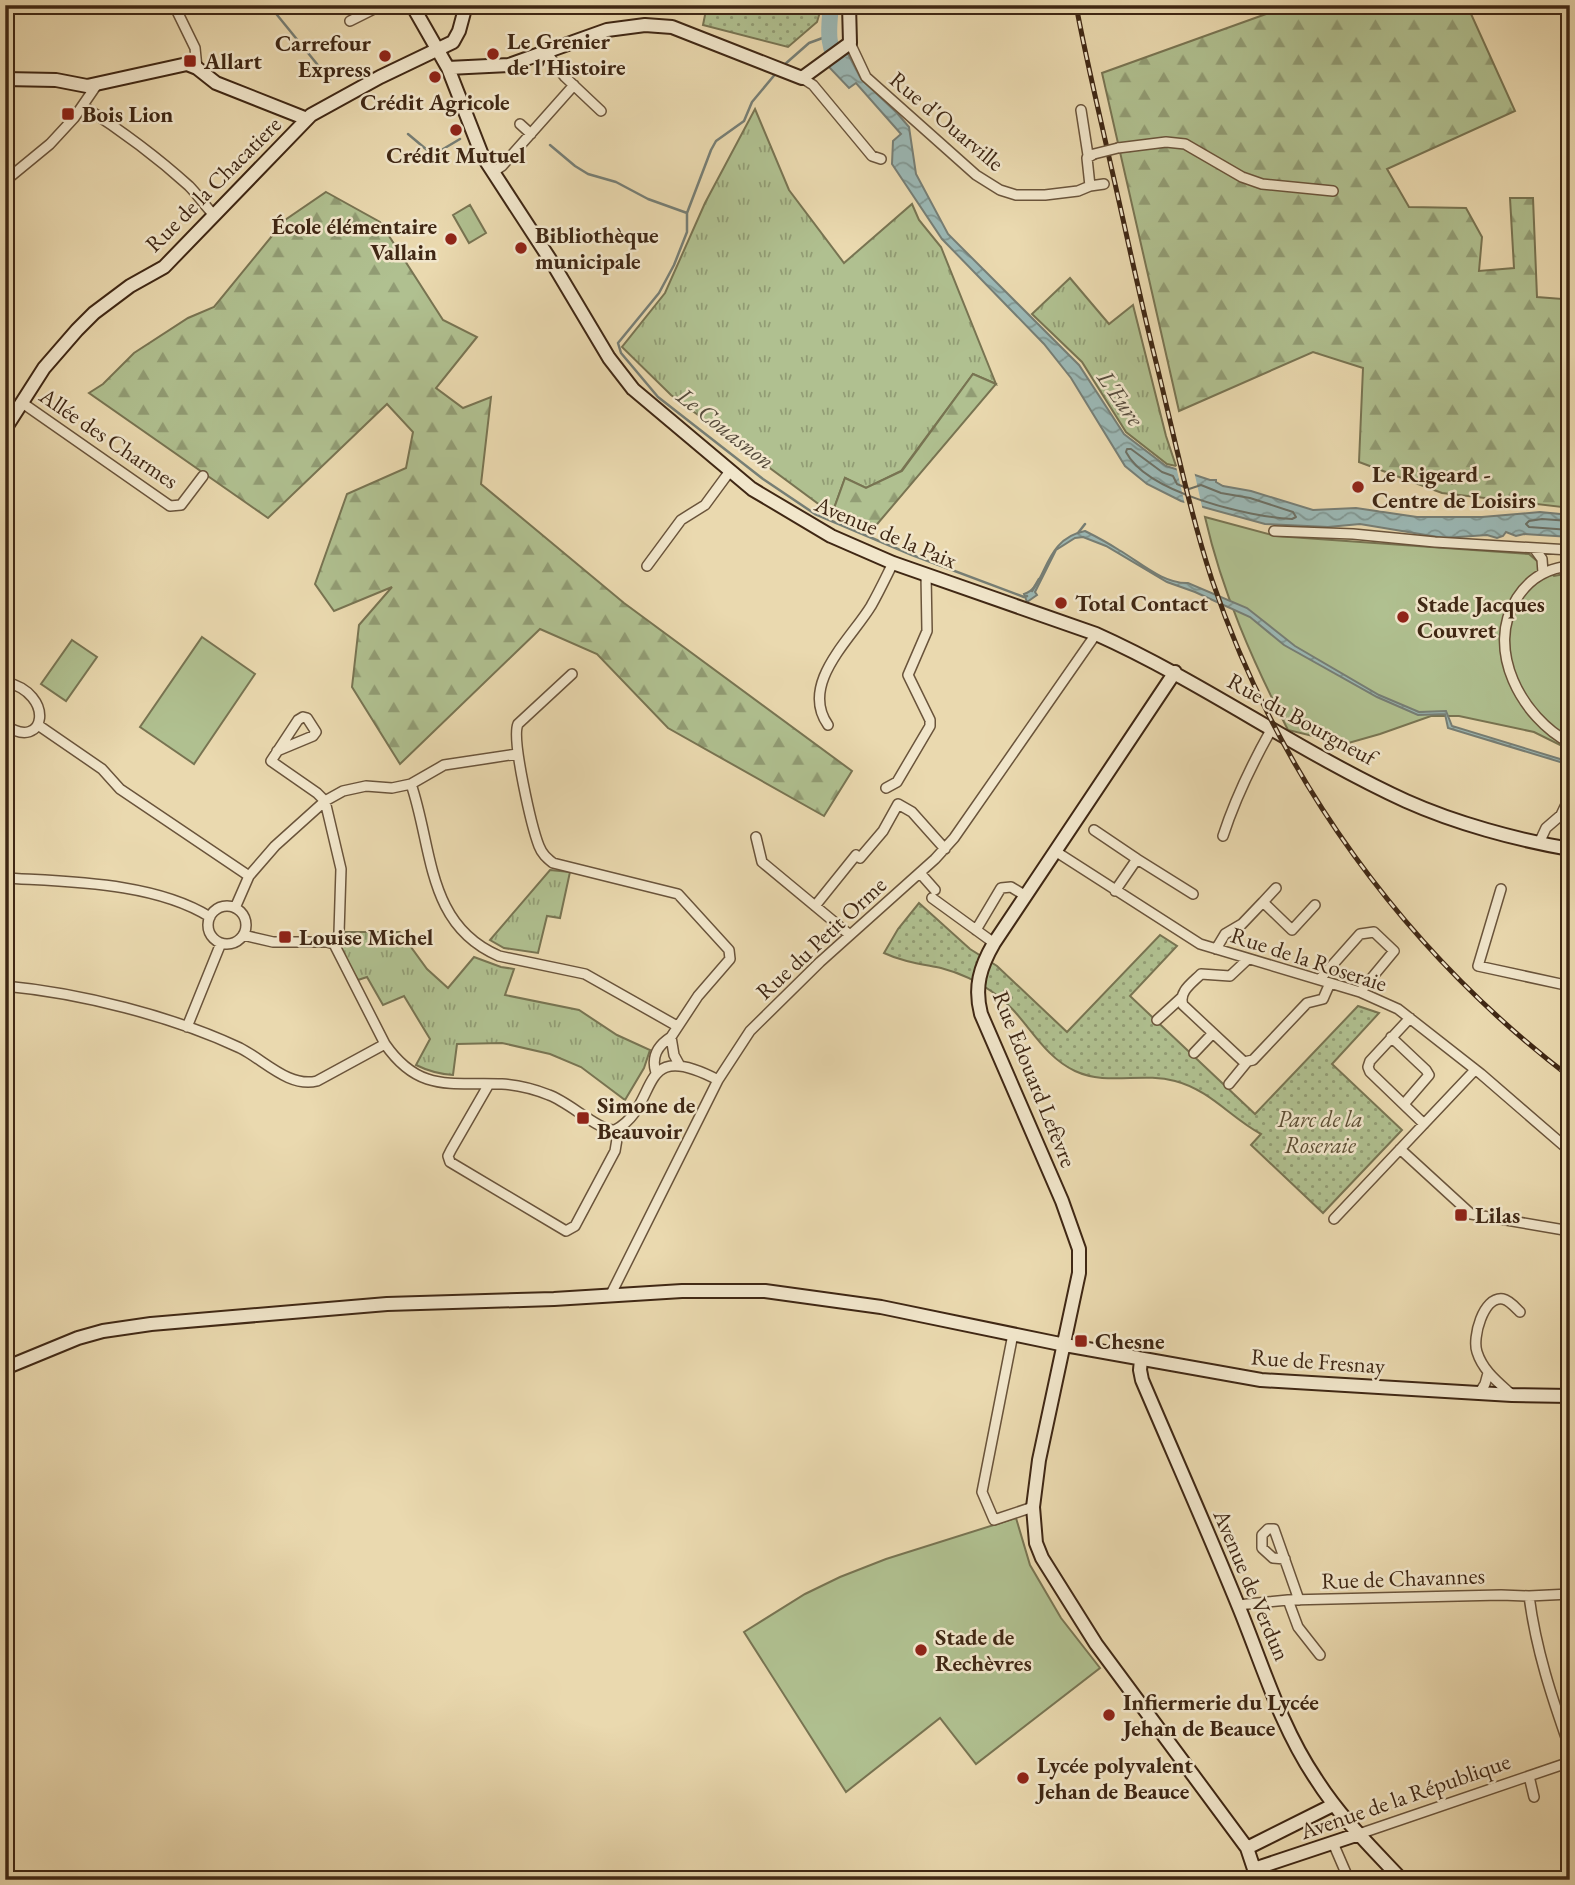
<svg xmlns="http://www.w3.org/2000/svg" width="1575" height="1885" viewBox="0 0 1575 1885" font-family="'EB Garamond',serif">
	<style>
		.grass { fill: url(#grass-tufts); stroke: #787452; stroke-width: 2 }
		.forest { fill: url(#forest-firs); stroke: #787452; stroke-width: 2 }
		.park { fill: url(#park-dots); stroke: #787452; stroke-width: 2 }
		.pitch { fill: #b0c090; stroke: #787452; stroke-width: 2 }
		.water { fill: url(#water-waves); stroke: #767e75; stroke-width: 2 }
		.pier { fill: #ead9af }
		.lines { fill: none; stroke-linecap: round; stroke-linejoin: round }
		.shore { stroke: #6d7064; stroke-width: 2 }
		.stream { stroke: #767e75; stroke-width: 2.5 }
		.river { stroke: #9bb8b5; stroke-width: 16 }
		.street-casing { stroke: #6a543b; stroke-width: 12 }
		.secondary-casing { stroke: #3f2714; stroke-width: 16 }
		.street { stroke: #f1e6cb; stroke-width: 9 }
		.secondary { stroke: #f1e6cb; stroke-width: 12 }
		.rail-casing { stroke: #3f2714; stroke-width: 5 }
		.rail { stroke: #f1e6cb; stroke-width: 2.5; stroke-dasharray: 8; stroke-linecap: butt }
		.street-bridge-casing { stroke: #6a543b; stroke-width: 12; stroke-linecap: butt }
		.street-bridge { stroke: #f1e6cb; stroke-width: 9 }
		.poi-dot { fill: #8f2418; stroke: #f1e6cb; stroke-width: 2.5 }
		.labels { text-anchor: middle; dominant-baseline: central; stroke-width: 5; stroke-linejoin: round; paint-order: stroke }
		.poi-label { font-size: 23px; font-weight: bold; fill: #3f2714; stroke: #f1e6cb; text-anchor: start }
		.street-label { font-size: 23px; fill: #3f2714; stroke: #f1e6cb }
		.park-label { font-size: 23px; font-style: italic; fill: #5b4d33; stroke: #f1e6cb }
		.water-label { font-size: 24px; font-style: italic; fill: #564b3c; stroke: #f1e6cb }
	</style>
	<defs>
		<pattern id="grass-tufts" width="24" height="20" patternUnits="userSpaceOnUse" patternTransform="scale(1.75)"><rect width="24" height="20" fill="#b0c090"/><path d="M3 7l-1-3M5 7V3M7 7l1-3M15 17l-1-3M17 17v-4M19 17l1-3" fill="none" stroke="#919c74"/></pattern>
		<pattern id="forest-firs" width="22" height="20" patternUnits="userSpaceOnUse" patternTransform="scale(1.75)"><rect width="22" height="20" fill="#b0c090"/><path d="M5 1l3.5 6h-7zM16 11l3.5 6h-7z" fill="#919c74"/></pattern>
		<pattern id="park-dots" width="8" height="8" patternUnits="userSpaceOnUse" patternTransform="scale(1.75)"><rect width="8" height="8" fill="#b0c090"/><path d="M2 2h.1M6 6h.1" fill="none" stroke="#919c74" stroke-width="1.8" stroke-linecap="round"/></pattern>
		<pattern id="water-waves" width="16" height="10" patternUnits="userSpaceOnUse" patternTransform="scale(1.75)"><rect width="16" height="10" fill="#9bb8b5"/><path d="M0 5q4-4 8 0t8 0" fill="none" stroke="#809692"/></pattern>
	</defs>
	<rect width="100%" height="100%" fill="#ead9af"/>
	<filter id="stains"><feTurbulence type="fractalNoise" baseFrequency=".00286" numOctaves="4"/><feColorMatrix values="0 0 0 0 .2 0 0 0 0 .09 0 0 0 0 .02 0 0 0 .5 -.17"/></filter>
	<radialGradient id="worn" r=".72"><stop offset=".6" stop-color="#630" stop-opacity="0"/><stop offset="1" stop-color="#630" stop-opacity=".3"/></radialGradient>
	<path class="grass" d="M755,109L789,190L844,263L912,204L919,220L941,247L996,384L973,374L901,471L866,488L845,478L832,514L671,395L622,347L665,293L705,203Z
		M1070,278L1109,324L1133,305L1166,436L1176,466L1167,464L1126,432L1082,362L1032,314Z
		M550,870L570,872L560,918L547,916L538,953L504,948L490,940Z
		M343,932H400L427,969L448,988L474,957L501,967L514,969L505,995L579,1010L617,1035L650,1050L644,1068L625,1100L581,1067L550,1054L502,1043L457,1044L453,1075C439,1074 428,1071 416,1065L430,1039L404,996L383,1005L367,977L358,980C348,964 335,951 343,932Z"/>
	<path class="forest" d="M1291,5H1467L1515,111L1387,169L1409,207L1466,208L1482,237L1479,271L1514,268L1510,198H1533L1537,297L1562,299L1568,97L1570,96V508L1442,493L1359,462L1363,368L1313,352L1179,411L1102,73Z
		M326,192L380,222L443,320L477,337L436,388L463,408L491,397L481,484L624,603L852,771L824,816L668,728L597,654L540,629L400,764L352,687L359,625L392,587L334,611L315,584L347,494L406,468L413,432L387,404L268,518L89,393L103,384L134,353L188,318L214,307L285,220Z
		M973,374L996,384L873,529L832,514L845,478L866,488L902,471Z"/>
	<path class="park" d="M707,5H822L817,22L788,47L703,25Z
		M919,903L970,949L997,966L1067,1032L1160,935L1177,946L1130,996L1255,1114L1358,1006L1379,1013L1332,1064L1402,1130L1323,1213L1251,1145L1261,1134C1231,1118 1210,1090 1175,1081C1141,1072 1107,1086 1075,1071C1039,1054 1026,1015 994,993C979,982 960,973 941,968C921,964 903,962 884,953L898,929Z"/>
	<path class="pitch" d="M470,205L486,233L469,243L453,215Z
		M1205,517L1276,536L1529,554L1554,576L1570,573V750L1534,732L1459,716H1431L1380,734L1345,744L1288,730C1253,662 1222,592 1205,517Z
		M202,637L255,674L194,764L140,727Z
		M72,640L97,657L66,701L41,684Z
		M1016,1518L1030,1565L1061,1618L1100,1668L976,1764L940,1718L846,1792L744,1632L805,1594L840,1577L886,1559Z"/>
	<path class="water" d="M847,52L861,79L897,113L909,127L916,174L948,234L1079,365L1124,434L1166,466L1179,470L1181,478L1193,482L1192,474L1210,480H1216V482L1223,486L1251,491L1313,510L1356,508L1417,517H1482L1540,512L1570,515V537L1524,534L1516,536L1506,532L1503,536L1497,538L1487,535L1444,538L1360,524L1328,527L1265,524L1181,501L1147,484L1125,466L1071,378L1044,344L942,239L892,164L893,141L901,134L856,83L849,88L827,65Z
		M1085,531C1097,537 1108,543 1119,550C1140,562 1163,584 1188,583L1247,608L1295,646L1379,695L1419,712L1446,711L1452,726L1570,762V765L1448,728L1445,714L1418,715L1377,697L1284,645L1250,617L1195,592L1167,582L1106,546L1083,537L1075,538L1056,550L1035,592L1037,595L1027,602L1024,594C1047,588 1042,539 1085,531Z"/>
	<path class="pier" d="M1176,466L1182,467L1184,476L1189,477V472L1194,471L1203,511L1185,505Z"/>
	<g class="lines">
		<path class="shore" d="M1127,449H1131L1162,472L1173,476L1177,484L1189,489L1201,485L1221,493L1250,498L1293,512L1296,517L1292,519C1249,517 1147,493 1126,452Z
			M1570,521L1542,519L1529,521L1526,524L1529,527L1570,530"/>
		<path class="stream" d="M269,5L330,80
			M784,65L809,43L828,36
			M777,72L752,102L744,121L716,141L711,150L687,213V232L674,265L659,293L618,343L621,353L658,397L763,479L815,514L912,555L1024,597L1027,596
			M408,134L433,155L460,139
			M550,145L575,166L588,174L616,182L648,199L687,213
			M1078,533L1085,524
			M1032,591L1039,579"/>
		<path class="river" d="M831,5C829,27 825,49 842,66"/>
		<g class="street-casing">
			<path id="street" d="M174,5L195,48L197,68
				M350,21L372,10L370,5
				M850,43L866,77L976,175L1000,190L1016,195H1045L1078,191L1090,186L1087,158L1094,154
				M546,52L565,77L601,111
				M802,78L813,85L872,156L881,159
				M83,106C119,129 157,157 189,186C198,195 205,206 214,215
				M1081,110L1088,155
				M520,124L531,134
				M1118,148L1166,142L1185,144L1242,177L1262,184L1333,191
				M493,172L502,166L574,85
				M5,181L50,144L74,118L98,83
				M1090,186L1104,184
				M21,402L170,506L181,505L203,476
				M1274,531L1353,534L1435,542L1570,550
				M1534,548L1542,559L1543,573
				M647,566L681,520L705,505L730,471
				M1570,566C1547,568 1529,579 1517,598C1484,649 1522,718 1570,743
				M572,674L518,724C511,739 532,828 539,846C542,854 547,858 553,863L678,894L729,950L730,959L698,996L671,1037L674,1055L680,1066
				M5,682C56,693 46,753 5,725
				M38,725L102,769L120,789L249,876
				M828,725C799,684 851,639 871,606C879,592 886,577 893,563
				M277,751L313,736L316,732L307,718L303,717L298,720L271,761L317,793L325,801L341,869L339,933L334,944
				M411,784C433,848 426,925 499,956L585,974L677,1026
				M886,788L897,782L930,726V720L908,675L927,631L926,574
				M1094,830L1137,859L1115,891
				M1223,836C1235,799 1252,764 1271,730
				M756,837L762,862L850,935
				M1539,843L1546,828L1561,815L1570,796
				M1055,851L1200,944L1360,992L1398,1009L1481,1074L1570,1151
				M1137,859L1193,894
				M920,873L935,890
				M5,878C69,882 154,882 210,917
				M1501,889L1478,966L1570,986
				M932,898L994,943
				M1263,902L1276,888
				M815,906L856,855L860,858L883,831L898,804L912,812L945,849
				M208 925a19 19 0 1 1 38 0a19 19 0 1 1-38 0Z
				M235,908L249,876L275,846L325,801L343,791L366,786L392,788L411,784L444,765L517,754
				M976,930L1001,888L1011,887L1026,896
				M243,935L273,942H327L334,944
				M334,944L385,1044C419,1093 451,1082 502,1084C518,1085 534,1089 549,1095C569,1102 599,1131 615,1130
				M1216,949L1225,934L1242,924L1263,902L1292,930L1315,905
				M1247,960L1230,976L1201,974C1192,983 1178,992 1183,1005L1244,1062L1253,1060L1307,1003L1323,999L1330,983
				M1320,979L1360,934L1374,932L1394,951L1360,992
				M5,986C80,993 172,1016 240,1048C264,1060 289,1088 317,1081L385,1044
				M1410,1018L1370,1061L1368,1067L1370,1072L1424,1124
				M1157,1020L1181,998
				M187,1027L221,943
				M1391,1037L1426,1070L1429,1075L1404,1104
				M1194,1053L1213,1033
				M656,1073C651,1057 657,1046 671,1037
				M489,1084L451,1150L448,1156L450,1162L566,1231L575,1226L615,1151L617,1139L615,1130
				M1229,1084L1247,1062
				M615,1130C662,1105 634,1036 718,1080
				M1400,1149L1471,1214L1570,1231
				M1334,1219L1474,1071
				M610,1296L718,1080L750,1031L820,962L935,859L954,838L1096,634
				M1013,1334L982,1492L994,1520L1033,1507
				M1480,1392L1485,1384L1488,1373
				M1512,1395C1498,1382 1483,1371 1477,1352C1472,1338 1483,1296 1503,1299C1509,1300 1515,1307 1520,1312
				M1285,1559L1273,1558L1262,1548V1535L1268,1529H1274L1299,1600
				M1529,1596C1536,1650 1552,1698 1570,1749
				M1288,1600L1298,1627L1320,1655
				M1238,1605L1288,1600L1501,1595L1529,1596L1570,1594
				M1529,1776L1534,1797
				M1359,1834L1570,1762
				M1333,1843L1349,1880
				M1254,1869L1256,1880"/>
		</g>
		<g class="secondary-casing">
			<path id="secondary" d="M412,5L448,68L482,155L553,264L609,358L633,389L752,489L831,536L893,563L1096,634C1203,682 1299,752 1406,801C1455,823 1517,840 1570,849
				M448,68L509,65L607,30L645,25L672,27L802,78L850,43L849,5
				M5,79L56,80L87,86L187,64L197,68L216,83L307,119
				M5,429L44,368L77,330L94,313L130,286L164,267L311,115L380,77L453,42L459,31L466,5
				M1175,672L994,943C980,967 974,987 981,1014L1062,1201L1079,1249V1273L1039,1460L1033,1507L1036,1543L1042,1558L1096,1644L1247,1848L1254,1869L1359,1834
				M1141,1359L1140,1370L1142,1380C1174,1455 1207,1529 1238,1605C1262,1663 1280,1726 1316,1779C1340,1817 1371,1847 1402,1880
				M5,1368L78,1338L103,1331L151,1324L387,1304L554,1299L682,1291H765L881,1307L1065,1345L1261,1380L1512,1395L1570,1396
				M1247,1848L1333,1805"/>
		</g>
		<use href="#street" class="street"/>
		<use href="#secondary" class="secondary"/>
		<g class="rail-casing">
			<path id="rail" d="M1076,5C1086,59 1099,112 1111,166C1125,227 1138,289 1153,350C1172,425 1188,507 1212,580C1279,778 1404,950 1570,1077"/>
		</g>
		<use href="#rail" class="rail"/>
		<g class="street-bridge-casing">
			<path id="street-bridge" d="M1094,154L1118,148"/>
		</g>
		<use href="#street-bridge" class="street-bridge"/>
	</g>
	<g class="poi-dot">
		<circle cx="493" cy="54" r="7"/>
		<circle cx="385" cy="56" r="7"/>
		<rect x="183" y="54" width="14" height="14" rx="3.5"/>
		<circle cx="435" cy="77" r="7"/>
		<rect x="61" y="107" width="14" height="14" rx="3.5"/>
		<circle cx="456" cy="130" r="7"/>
		<circle cx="451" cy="239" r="7"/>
		<circle cx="521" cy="248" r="7"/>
		<circle cx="1358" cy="487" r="7"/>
		<circle cx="1061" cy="603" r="7"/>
		<circle cx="1403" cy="617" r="7"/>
		<rect x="278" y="930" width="14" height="14" rx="3.5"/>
		<rect x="576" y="1111" width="14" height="14" rx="3.5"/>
		<rect x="1454" y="1208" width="14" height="14" rx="3.5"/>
		<rect x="1074" y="1334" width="14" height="14" rx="3.5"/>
		<circle cx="921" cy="1650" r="7"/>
		<circle cx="1109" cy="1715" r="7"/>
		<circle cx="1023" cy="1778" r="7"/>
	</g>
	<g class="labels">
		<g class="poi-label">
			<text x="507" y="41">Le Grenier<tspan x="507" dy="26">de l'Histoire</tspan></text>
			<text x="371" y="43" text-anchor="end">Carrefour<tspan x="371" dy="26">Express</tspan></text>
			<text x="204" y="61">Allart</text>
			<text x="435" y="102" text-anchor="middle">Crédit Agricole</text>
			<text x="82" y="114">Bois Lion</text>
			<text x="456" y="155" text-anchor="middle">Crédit Mutuel</text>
			<text x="437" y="226" text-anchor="end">École élémentaire<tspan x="437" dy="26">Vallain</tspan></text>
			<text x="535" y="235">Bibliothèque<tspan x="535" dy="26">municipale</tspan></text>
			<text x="1372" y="474">Le Rigeard -<tspan x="1372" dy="26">Centre de Loisirs</tspan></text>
			<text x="1075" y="603">Total Contact</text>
			<text x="1417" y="604">Stade Jacques<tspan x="1417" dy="26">Couvret</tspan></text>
			<text x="299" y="937">Louise Michel</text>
			<text x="597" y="1105">Simone de<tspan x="597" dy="26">Beauvoir</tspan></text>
			<text x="1475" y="1215">Lilas</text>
			<text x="1095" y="1341">Chesne</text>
			<text x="935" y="1637">Stade de<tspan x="935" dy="26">Rechèvres</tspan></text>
			<text x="1123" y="1702">Infiermerie du Lycée<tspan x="1123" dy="26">Jehan de Beauce</tspan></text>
			<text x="1037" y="1765">Lycée polyvalent<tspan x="1037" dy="26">Jehan de Beauce</tspan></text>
		</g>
		<g class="street-label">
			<text transform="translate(947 121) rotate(40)">Rue d'Ouarville</text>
			<text transform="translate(213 184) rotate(-45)">Rue de la Chacatiere</text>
			<text transform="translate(109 438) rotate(34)">Allée des Charmes</text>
			<text transform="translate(886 532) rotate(23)">Avenue de la Paix</text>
			<text transform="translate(1302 719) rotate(29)">Rue du Bourgneuf</text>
			<text transform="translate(821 938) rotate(-43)">Rue du Petit Orme</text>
			<text transform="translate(1309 959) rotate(18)">Rue de la Roseraie</text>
			<text transform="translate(1035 1079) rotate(68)">Rue Edouard Lefèvre</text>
			<text transform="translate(1318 1361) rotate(4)">Rue de Fresnay</text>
			<text transform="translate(1403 1578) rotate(-2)">Rue de Chavannes</text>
			<text transform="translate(1252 1585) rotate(67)">Avenue de Verdun</text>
			<text transform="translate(1405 1796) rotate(-19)">Avenue de la République</text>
		</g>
		<g class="park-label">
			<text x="1320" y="1119">Parc de la<tspan x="1320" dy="26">Roseraie</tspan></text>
		</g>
		<g class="water-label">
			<text transform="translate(1121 398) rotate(55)">L'Eure</text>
			<text transform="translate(726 428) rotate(38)">Le Couasnon</text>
		</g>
	</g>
	<rect width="1575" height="1885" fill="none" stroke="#ead9af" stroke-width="28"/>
	<rect x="7" y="7" width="1561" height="1871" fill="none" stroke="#3f2714" stroke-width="3.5"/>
	<rect x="14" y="14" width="1547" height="1857" fill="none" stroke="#3f2714" stroke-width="2"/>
	<rect width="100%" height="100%" filter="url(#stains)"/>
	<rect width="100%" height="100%" fill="url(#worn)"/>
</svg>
